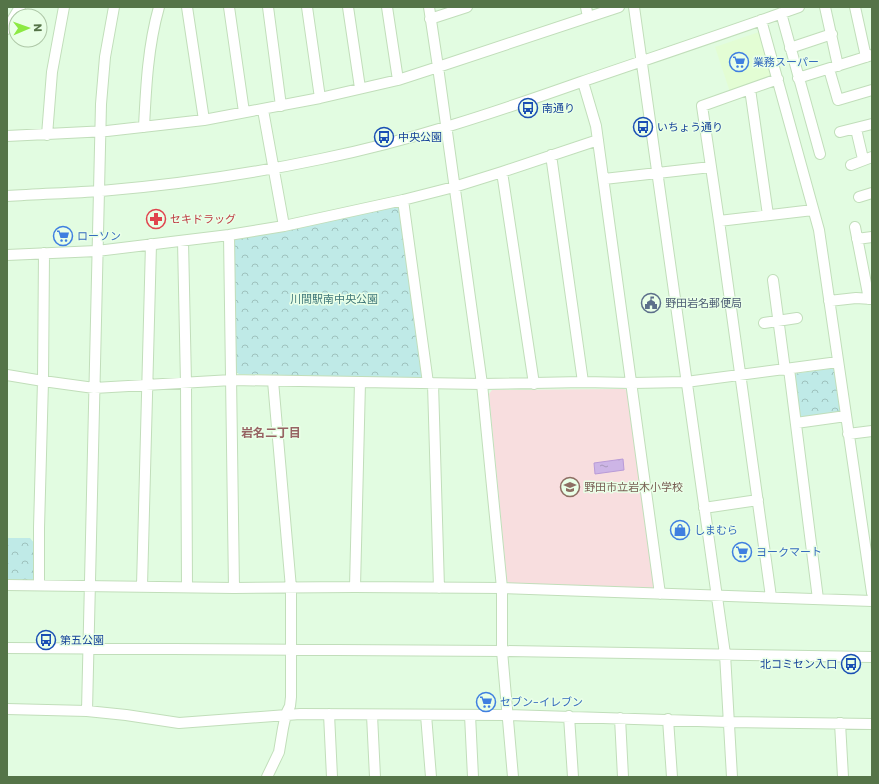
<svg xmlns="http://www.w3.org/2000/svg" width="879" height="784" viewBox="0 0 879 784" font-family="Poppins,'Noto Sans JP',sans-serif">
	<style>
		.commercial { fill: #e3fdd4 }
		.education { fill: #f8dedf }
		.forest { fill: url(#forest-crowns) }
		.water { fill: url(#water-ripples); stroke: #b99bd8 }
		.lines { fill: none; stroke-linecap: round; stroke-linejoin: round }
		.minor-casing { stroke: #c1deba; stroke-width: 12 }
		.minor { stroke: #fff; stroke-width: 10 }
		.labels { text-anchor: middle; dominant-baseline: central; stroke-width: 3; stroke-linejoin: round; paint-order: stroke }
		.shop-label { font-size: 11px; fill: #366cbe; stroke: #e9ffe7; text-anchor: start }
		.transit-label { font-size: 11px; fill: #164399; stroke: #e9ffe7; text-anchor: start }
		.health-label { font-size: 11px; fill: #be3a42; stroke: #e9ffe7; text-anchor: start }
		.park-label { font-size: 11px; fill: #40787a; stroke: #e9ffe7 }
		.service-label { font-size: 11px; fill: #4e5e75; stroke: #e9ffe7; text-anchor: start }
		.education-label { font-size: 11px; fill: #785e54; stroke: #e9ffe7; text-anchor: start }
		.neighbourhood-label { font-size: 12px; font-weight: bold; fill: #976363; stroke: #e9ffe7 }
	</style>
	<defs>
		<pattern id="forest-crowns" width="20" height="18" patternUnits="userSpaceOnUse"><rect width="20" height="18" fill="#bfeae7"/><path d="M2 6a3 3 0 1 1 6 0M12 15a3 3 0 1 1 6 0" fill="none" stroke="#9ec2bd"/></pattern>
		<pattern id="water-ripples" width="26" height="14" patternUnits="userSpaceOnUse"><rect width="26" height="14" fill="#cdb5e6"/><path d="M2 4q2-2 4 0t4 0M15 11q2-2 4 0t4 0" fill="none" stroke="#a998bc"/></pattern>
	</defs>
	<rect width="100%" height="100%" fill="#e2fce1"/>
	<path class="commercial" d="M759,32L771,74L767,79L730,92L715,47Z"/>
	<path class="education" d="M624,389L629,392L655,586L652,590L510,584L507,581L489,394L492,390Z"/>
	<path class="forest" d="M395,206L401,209L423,374L420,378L239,374L235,371L232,243L237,238Z
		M835,368L842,414L799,420L793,374Z
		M7,538H30L35,544L36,578L32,582H7Z"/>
	<path class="water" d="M623,459L624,470L595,474L594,463Z"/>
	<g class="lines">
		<g class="minor-casing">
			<path id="minor" d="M187,7L204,120
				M229,7L244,112
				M268,7L281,106
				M307,7L320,98
				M348,7L360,88
				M387,7L398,80
				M429,7L438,67L482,384L502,588V651L513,777
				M586,7L588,17
				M634,7L725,654L732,777
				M825,7L838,66
				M855,7L866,57
				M781,13L820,154
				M430,19L467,7
				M761,20L819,230L872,593
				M7,29L20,7
				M790,48L832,34
				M829,69L838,100L872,90
				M798,78L872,55
				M583,82L596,126L660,594
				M750,89L768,215
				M263,110L284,226
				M144,127C146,86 148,46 159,7
				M856,129L863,159
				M840,132L872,124
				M47,135L52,72L64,7
				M7,136L107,131L204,120L320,98L398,80L438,67L619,7
				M551,155L583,382
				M851,165L872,157
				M502,172L534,384
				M604,179L711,167
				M7,196C38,194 70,193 101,191C174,185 250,174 321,159C410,141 496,112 581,82C654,57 726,33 799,7
				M859,197L872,193
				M403,200L428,383
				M719,221L813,210
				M855,227L869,299
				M229,235L234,588
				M857,239L872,237
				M183,241L186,383L187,587
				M7,255L97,251L229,235L284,226L403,200L454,187L502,172L598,140
				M773,280L785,370
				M829,301L856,298L872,299
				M764,323L797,318
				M789,369L818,599
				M7,375L43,381L94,388L232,380L482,384L583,382L632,383L686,382L838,362
				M433,384L439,588
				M796,423L846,416
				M848,434L872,431
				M704,508L758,500
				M7,585L234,588L355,587L502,588L872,601
				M39,585V528L43,381L44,253
				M142,586L151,244
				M355,587L360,382
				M771,597L719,221L702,106L778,79
				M7,648L502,651L872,657
				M7,709L87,711L126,715L179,723L300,714L508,715L729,722L872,724
				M87,711L101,104L105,57L114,7
				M329,714L332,777
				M372,715L375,777
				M426,715L431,777
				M470,715L473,777
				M569,716L573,777
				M620,718L623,777
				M668,719L672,777
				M840,723L843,777
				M267,777L279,752L283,728L286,714L290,706L291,697V588L273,381"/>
		</g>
		<use href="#minor" class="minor"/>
	</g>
	<defs>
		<g id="supermarket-ring" transform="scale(1)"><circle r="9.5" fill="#e9ffe7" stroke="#3f7fe0" stroke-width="1.5"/><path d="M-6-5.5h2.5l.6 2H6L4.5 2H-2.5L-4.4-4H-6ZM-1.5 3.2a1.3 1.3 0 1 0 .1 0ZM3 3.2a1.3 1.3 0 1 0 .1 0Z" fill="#3f7fe0"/></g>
		<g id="bus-ring" transform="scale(1)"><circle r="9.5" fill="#e9ffe7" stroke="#1a4fb4" stroke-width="1.5"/><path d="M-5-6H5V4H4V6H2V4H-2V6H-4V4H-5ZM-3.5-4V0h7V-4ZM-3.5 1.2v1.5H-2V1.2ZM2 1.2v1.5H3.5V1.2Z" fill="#1a4fb4"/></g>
		<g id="pharmacy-ring" transform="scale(1)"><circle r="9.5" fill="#e9ffe7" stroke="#e0444e" stroke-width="1.5"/><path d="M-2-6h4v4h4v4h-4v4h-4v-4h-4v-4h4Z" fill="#e0444e"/></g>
		<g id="civic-ring" transform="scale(1)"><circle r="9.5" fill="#e9ffe7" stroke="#5c6f8a" stroke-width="1.5"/><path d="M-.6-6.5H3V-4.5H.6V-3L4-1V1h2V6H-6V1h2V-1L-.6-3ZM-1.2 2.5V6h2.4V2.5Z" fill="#5c6f8a"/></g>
		<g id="school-ring" transform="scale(1)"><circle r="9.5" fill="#e9ffe7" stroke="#8d6e63" stroke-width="1.5"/><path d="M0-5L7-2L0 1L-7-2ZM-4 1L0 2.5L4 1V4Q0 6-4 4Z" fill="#8d6e63"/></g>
		<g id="shop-ring" transform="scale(1)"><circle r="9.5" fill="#e9ffe7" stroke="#3f7fe0" stroke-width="1.5"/><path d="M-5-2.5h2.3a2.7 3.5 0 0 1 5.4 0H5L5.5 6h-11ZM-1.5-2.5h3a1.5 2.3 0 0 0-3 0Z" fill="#3f7fe0"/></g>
	</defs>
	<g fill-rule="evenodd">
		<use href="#supermarket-ring" x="739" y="62"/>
		<use href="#bus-ring" x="528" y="108"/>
		<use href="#bus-ring" x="643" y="127"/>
		<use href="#bus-ring" x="384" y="137"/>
		<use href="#pharmacy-ring" x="156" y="219"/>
		<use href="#supermarket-ring" x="63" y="236"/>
		<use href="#civic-ring" x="651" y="303"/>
		<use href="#school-ring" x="570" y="487"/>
		<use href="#shop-ring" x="680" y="530"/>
		<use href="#supermarket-ring" x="742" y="552"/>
		<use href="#bus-ring" x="46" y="640"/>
		<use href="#bus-ring" x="851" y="664"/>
		<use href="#supermarket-ring" x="486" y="702"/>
	</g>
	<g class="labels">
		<g class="shop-label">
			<text x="753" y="62">業務スーパー</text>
			<text x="77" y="236">ローソン</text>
			<text x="694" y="530">しまむら</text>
			<text x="756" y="552">ヨークマート</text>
			<text x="500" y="702">セブン-イレブン</text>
		</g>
		<g class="transit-label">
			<text x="542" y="108">南通り</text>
			<text x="657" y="127">いちょう通り</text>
			<text x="398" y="137">中央公園</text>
			<text x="60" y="640">第五公園</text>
			<text x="837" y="664" text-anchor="end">北コミセン入口</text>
		</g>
		<g class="health-label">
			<text x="170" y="219">セキドラッグ</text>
		</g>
		<g class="park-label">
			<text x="334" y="299">川間駅南中央公園</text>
		</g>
		<g class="service-label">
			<text x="665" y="303">野田岩名郵便局</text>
		</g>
		<g class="education-label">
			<text x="584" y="487">野田市立岩木小学校</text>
		</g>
		<g class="neighbourhood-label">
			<text x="271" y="432">岩名二丁目</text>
		</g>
	</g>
	<rect width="879" height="784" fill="none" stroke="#557448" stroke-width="16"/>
	<g transform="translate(28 28) rotate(88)"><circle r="19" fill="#e9ffe7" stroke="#aec7a7"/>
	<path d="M0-3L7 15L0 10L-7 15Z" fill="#8ce943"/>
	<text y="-6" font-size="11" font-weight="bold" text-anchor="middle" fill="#557448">N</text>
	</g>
</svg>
